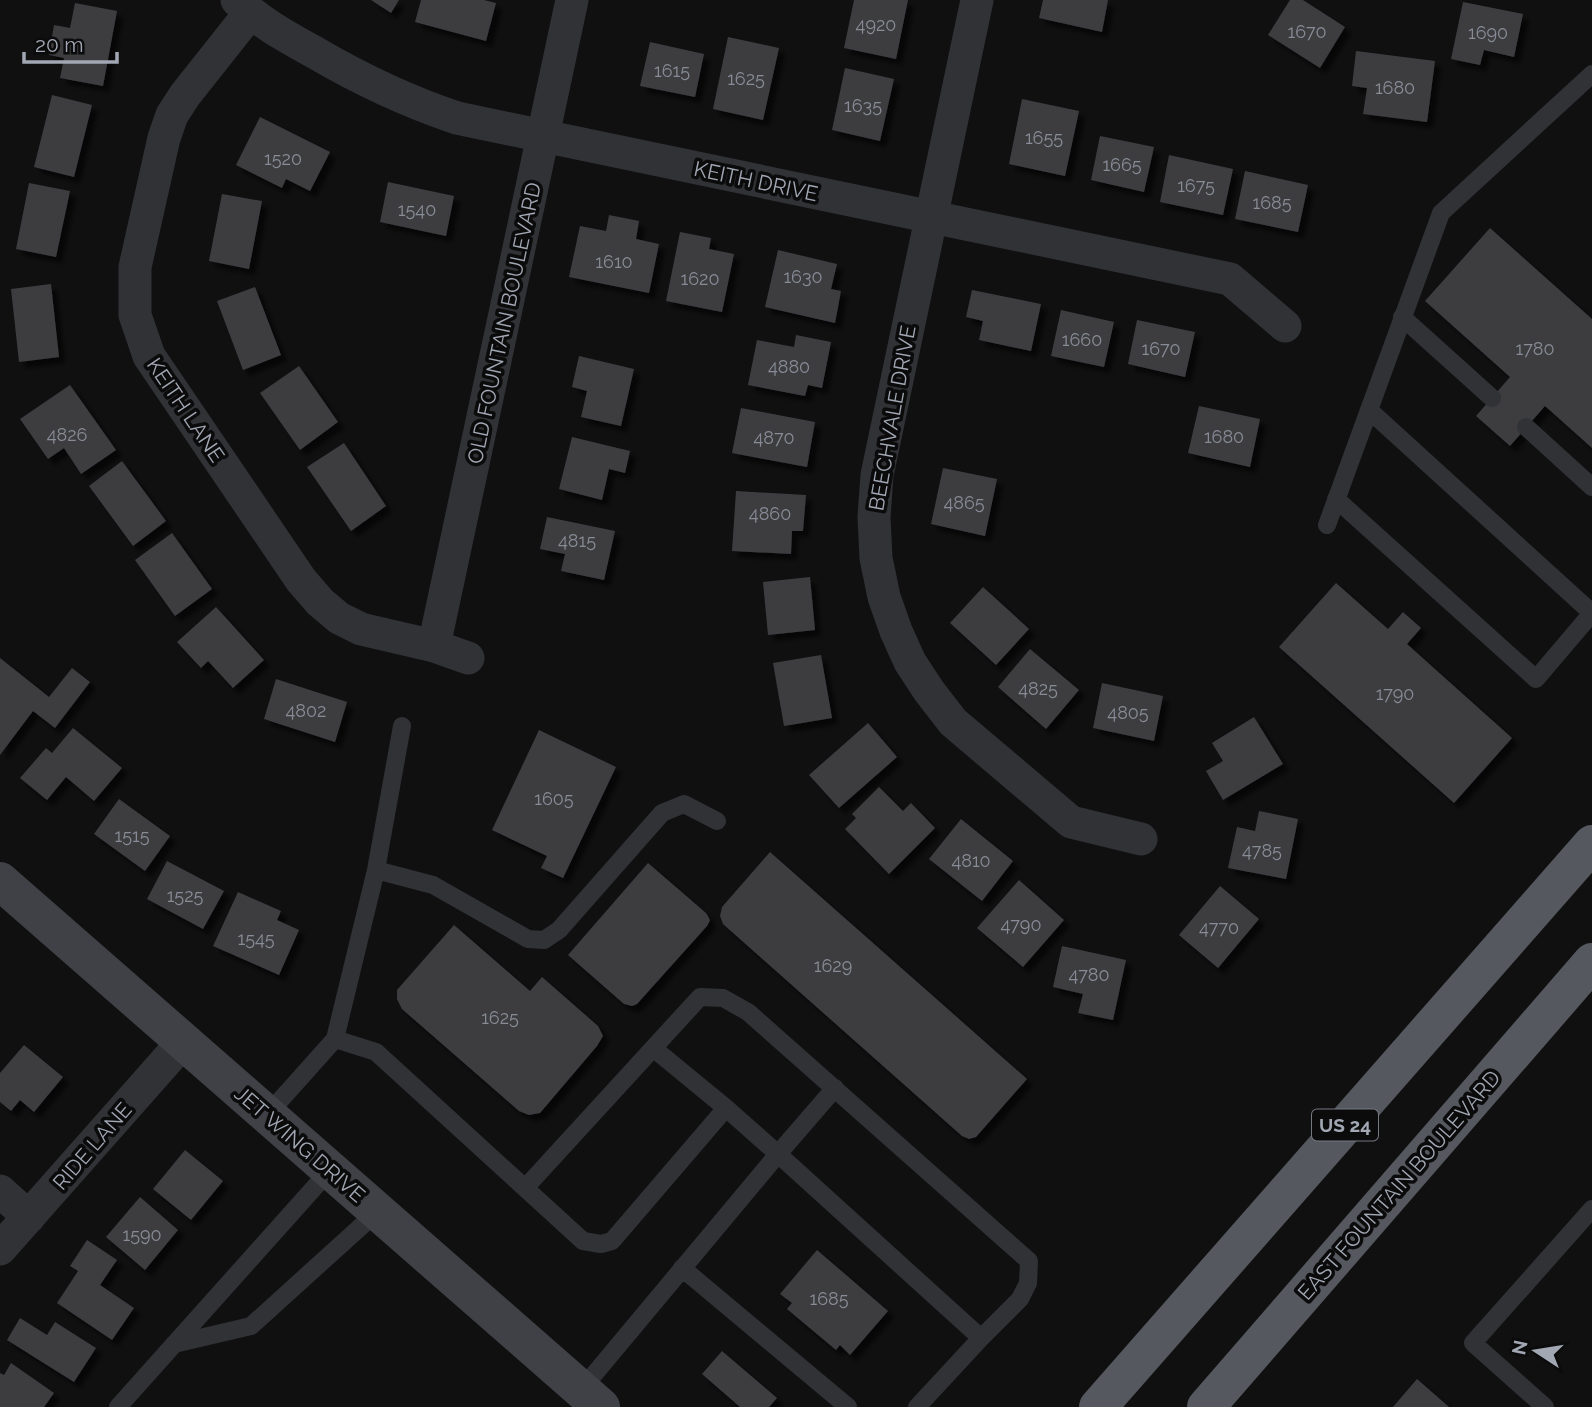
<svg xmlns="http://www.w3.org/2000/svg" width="1592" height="1407" viewBox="0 0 1592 1407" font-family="Raleway,sans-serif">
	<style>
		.building { fill: #3c3d41; filter: url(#shadow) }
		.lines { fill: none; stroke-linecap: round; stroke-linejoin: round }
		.service { stroke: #313236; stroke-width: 18 }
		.minor { stroke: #313236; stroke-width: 33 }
		.secondary { stroke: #3f4146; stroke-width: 38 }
		.trunk { stroke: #55585e; stroke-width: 38 }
		.labels { text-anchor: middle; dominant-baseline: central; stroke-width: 7; stroke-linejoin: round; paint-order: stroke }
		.number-label { font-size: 18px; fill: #888c96 }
		.shield { fill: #0b0b0c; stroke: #747881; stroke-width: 2 }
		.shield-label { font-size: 19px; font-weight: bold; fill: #a1a7b3 }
		.street-label { font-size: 21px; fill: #a1a7b3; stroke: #0b0b0c }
	</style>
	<defs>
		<filter id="shadow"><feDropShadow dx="6" dy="6" stdDeviation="2" flood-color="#0009"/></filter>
	</defs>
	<rect width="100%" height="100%" fill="#101011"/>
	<path class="building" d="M371,0H399L391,13Z
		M421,0H484L496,3L486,41L415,22Z
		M854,0H908L896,59L844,48Z
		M1043,0H1108L1102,32L1039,18Z
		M1290,0H1303L1345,27L1320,68L1268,35Z
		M1463,2L1523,14L1514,57L1484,50L1480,65L1451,59Z
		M75,3L117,11L103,86L60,78L64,58L49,55L54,25L70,28Z
		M728,37L779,48L763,120L713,109Z
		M650,42L704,54L695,97L640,86Z
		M1356,51L1435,61L1427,122L1363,114L1367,88L1352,86Z
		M845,68L894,79L880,141L832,130Z
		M52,95L92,105L74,177L34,167Z
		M1022,99L1079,111L1065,176L1009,164Z
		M260,117L330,152L310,191L286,179L282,188L236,165Z
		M1100,136L1154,147L1144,192L1091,180Z
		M1169,155L1233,169L1223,215L1160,202Z
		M1245,171L1308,185L1298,232L1235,219Z
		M388,182L454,196L446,236L380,222Z
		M29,183L70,191L56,257L16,249Z
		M222,194L262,201L249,269L209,261Z
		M609,215L639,221L636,239L659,244L649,293L569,277L580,226L606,231Z
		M1490,228L1592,319V448L1545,406L1510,446L1476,416L1510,377L1425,301Z
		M680,232L711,238L709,249L734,254L722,312L666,301Z
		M778,250L837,264L831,289L841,291L835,323L765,307Z
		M51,284L59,357L19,362L11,289Z
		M255,287L281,355L243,370L217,301Z
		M972,290L1041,304L1031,351L979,340L983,321L966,317Z
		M1061,310L1114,322L1104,367L1051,356Z
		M1137,320L1195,332L1185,377L1128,364Z
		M796,335L831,342L822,388L808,385L805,396L748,385L757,340L794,347Z
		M579,356L634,369L621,426L581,417L587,391L572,387Z
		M299,366L338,422L300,450L260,393Z
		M70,385L116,450L81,474L64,448L48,459L20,419Z
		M1199,406L1260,419L1250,467L1188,453Z
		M741,408L815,422L807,467L732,453Z
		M572,437L630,451L625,473L609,469L602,500L559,489Z
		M344,443L386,506L351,531L307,467Z
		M122,461L166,521L133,546L89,486Z
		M943,468L997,479L985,536L931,524Z
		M736,491L806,495L803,531H792L791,554L732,551Z
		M547,517L615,531L604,580L561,571L565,554L540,549Z
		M172,533L212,589L175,616L135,560Z
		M810,577L815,630L768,635L763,582Z
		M1336,583L1388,629L1403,612L1421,628L1407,644L1512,738L1454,803L1279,647Z
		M983,587L1029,629L996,665L950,623Z
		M216,607L264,660L233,688L208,661L201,668L177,642Z
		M1030,649L1079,690L1046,729L998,687Z
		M821,655L832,718L784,726L773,663Z
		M0,658L49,697L72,668L90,682L55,728L33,711L0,755Z
		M276,679L347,702L335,742L264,719Z
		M1102,683L1163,696L1154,741L1093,728Z
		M1254,717L1283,764L1223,800L1206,771L1223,761L1212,743Z
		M868,723L897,757L839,808L809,775Z
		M73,728L122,768L94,801L66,777L47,800L20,778L46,748L52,753Z
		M539,730L616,767L563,878L541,868L547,856L492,830Z
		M879,787L903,811L911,803L935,828L889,874L845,829L856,818L852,814Z
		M119,799L170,836L145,871L94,834Z
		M1259,811L1298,819L1286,879L1228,868L1237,827L1255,831Z
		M961,819L1013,861L982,901L929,859Z
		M770,852L1027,1079L976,1137L969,1139L962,1136L723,924L720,916L722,907Z
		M167,861L224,891L203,929L147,899Z
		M648,863L706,913L710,920L707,926L637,1004L632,1006L624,1004L568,955Z
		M1019,880L1064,920L1023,967L977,928Z
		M1220,886L1259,919L1218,968L1179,935Z
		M238,892L281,911L277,920L299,930L279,975L213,946Z
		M454,925L530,991L542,977L598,1026L603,1036L597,1046L540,1113L529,1115L519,1111L402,1009L397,999V990Z
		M1062,946L1126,960L1113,1020L1078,1013L1083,994L1053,987Z
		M24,1045L63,1077L34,1112L20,1100L11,1111L0,1102V1073Z
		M185,1150L223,1181L191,1220L153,1189Z
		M140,1197L178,1230L145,1270L106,1237Z
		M87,1240L117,1260L100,1285L134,1308L112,1340L57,1303L78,1271L70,1266Z
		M817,1250L888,1311L850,1355L840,1345L836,1350L787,1309L792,1303L780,1294Z
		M20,1318L47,1335L55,1322L96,1348L74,1382L7,1340Z
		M722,1351L777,1398L769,1407H740L702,1374Z
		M11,1363L54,1393L44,1407H0V1373L4,1375Z
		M1417,1379L1449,1407H1393Z"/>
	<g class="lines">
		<path class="service" d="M1402,317L1492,398
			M1369,410L1592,613
			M1526,427L1592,487
			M1336,499L1536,679L1592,613
			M1327,525L1441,213L1592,74
			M376,870L402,726
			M335,1039L376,1052L583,1241L601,1244L612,1241L726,1108L778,1154L835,1088
			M653,1048L726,1108
			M267,1115L335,1039L376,870L433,885L528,939L544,940L559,930L662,813L684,804L717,821
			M525,1188L700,997L723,998L748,1012L1029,1261L1028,1283L1020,1299L981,1338
			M682,1268L848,1407
			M174,1344L251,1326L377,1212
			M581,1390L778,1154L981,1338L917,1407
			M118,1407L330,1170
			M1545,1407L1473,1343L1592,1209"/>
		<path class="minor" d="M237,0C259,22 287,37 314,52C360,79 406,101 457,118L1230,279L1285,326
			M977,0L877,475L874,517L876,558L884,597L896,631L910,662L929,691L953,722L1071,822L1141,839
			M250,13L185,95L172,115L164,138L135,267V315L149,356L301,580L320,602L339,618L361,629L434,646L468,658
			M434,646L572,0
			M0,1191L29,1217
			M0,1249L183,1042"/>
		<path class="secondary" d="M0,881L601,1407"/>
		<path class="trunk" d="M1098,1407L1592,844
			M1206,1407L1592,962"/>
	</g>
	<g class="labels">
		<g class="number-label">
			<text x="876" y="24">4920</text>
			<text x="1307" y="31">1670</text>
			<text x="1488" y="32">1690</text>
			<text x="672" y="70">1615</text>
			<text x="746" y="78">1625</text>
			<text x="1395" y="87">1680</text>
			<text x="863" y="105">1635</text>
			<text x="1044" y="137">1655</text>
			<text x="283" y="158">1520</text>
			<text x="1122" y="164">1665</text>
			<text x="1196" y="185">1675</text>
			<text x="1272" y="202">1685</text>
			<text x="417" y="209">1540</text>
			<text x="614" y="261">1610</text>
			<text x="803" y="276">1630</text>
			<text x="700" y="278">1620</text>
			<text x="1082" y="339">1660</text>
			<text x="1161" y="348">1670</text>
			<text x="1535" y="348">1780</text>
			<text x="789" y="366">4880</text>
			<text x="67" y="434">4826</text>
			<text x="1224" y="436">1680</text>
			<text x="774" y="437">4870</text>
			<text x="964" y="502">4865</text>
			<text x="770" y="513">4860</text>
			<text x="577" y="540">4815</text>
			<text x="1038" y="688">4825</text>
			<text x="1395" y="693">1790</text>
			<text x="306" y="710">4802</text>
			<text x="1128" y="712">4805</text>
			<text x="554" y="798">1605</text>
			<text x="132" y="835">1515</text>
			<text x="1262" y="850">4785</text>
			<text x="971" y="860">4810</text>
			<text x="185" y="895">1525</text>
			<text x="1021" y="924">4790</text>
			<text x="1219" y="927">4770</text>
			<text x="256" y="938">1545</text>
			<text x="833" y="965">1629</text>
			<text x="1089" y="974">4780</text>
			<text x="500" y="1017">1625</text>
			<text x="142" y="1234">1590</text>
			<text x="829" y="1298">1685</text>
		</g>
		<rect class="shield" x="1312" y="1109.5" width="66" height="31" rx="5"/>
		<g class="shield-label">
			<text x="1345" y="1125">US 24</text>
		</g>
		<g class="street-label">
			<text transform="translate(756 181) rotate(12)">KEITH DRIVE</text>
			<text transform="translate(504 323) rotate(-78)">OLD FOUNTAIN BOULEVARD</text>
			<text transform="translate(186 410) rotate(56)">KEITH LANE</text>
			<text transform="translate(892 418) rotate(-80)">BEECHVALE DRIVE</text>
			<text transform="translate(300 1144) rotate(41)">JET WING DRIVE</text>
			<text transform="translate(92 1146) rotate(-49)">RIDE LANE</text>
			<text transform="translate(1399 1185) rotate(-49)">EAST FOUNTAIN BOULEVARD</text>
		</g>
	</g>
	<g transform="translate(1536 1351) rotate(282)" stroke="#0b0b0c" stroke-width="5" paint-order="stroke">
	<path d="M0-5L12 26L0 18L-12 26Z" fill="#a1a7b3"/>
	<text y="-10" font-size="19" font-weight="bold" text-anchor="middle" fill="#a1a7b3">N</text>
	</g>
	<path d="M24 52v10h93v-10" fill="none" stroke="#a1a7b3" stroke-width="3.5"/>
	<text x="35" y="52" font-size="21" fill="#a1a7b3" stroke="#0b0b0c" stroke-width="5" paint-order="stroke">20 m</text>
</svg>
